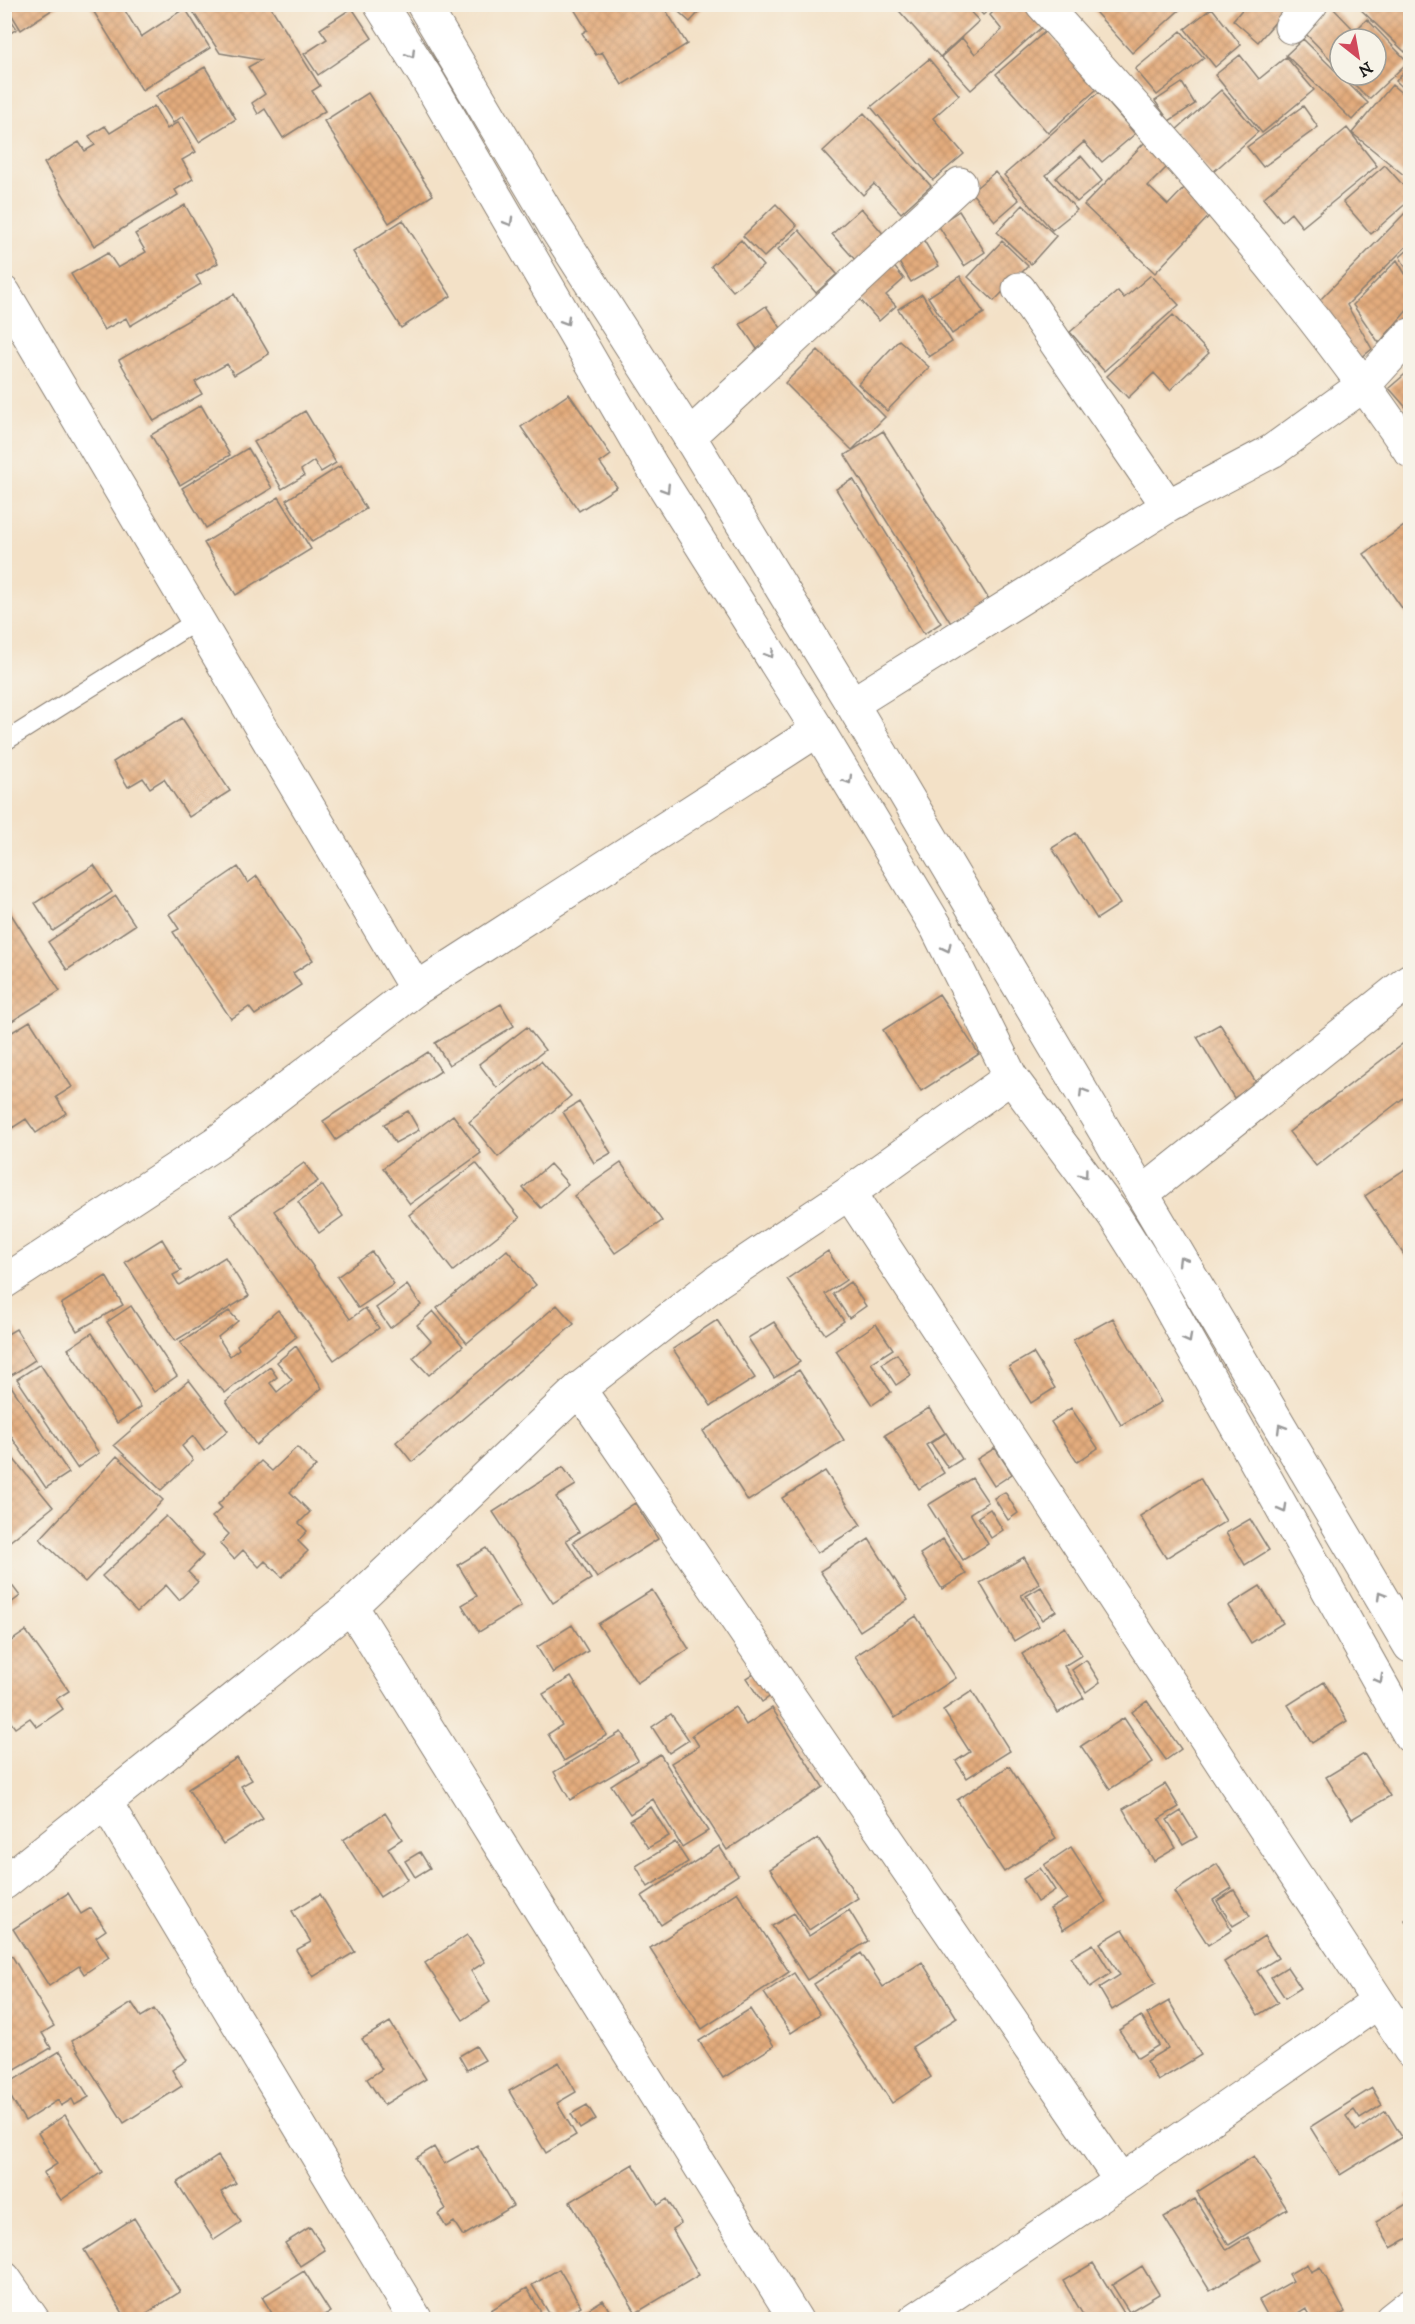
<svg xmlns="http://www.w3.org/2000/svg" width="1415" height="2324" viewBox="0 0 1415 2324" font-family="'IM FELL DW Pica',serif">
	<style>
		.building { fill: url(#building-cross-hatch) }
		.lines { fill: none; stroke-linecap: round; stroke-linejoin: round }
		.lane-casing { stroke: #887e72; stroke-width: 20 }
		.street-casing { stroke: #887e72; stroke-width: 35 }
		.primary-casing { stroke: #887e72; stroke-width: 35 }
		.lane { stroke: #fff; stroke-width: 18 }
		.street { stroke: #fff; stroke-width: 33 }
		.primary { stroke: #fff; stroke-width: 33 }
		.oneway { stroke: #999 }
	</style>
	<defs>
		<pattern id="building-cross-hatch" width="8" height="8" patternUnits="userSpaceOnUse" patternTransform="scale(1.5)"><rect width="8" height="8" fill="#e3ac7d"/><path d="M0 0l8 8M0 8l8-8" fill="none" stroke="#c2936b"/></pattern>
	</defs>
	<rect width="100%" height="100%" fill="#f7f3e8"/>
	<filter id="ink" filterUnits="userSpaceOnUse"><feTurbulence type="fractalNoise" baseFrequency=".0167" numOctaves="2"/><feDisplacementMap in="SourceGraphic" scale="12" xChannelSelector="R" yChannelSelector="G"/><feConvolveMatrix kernelMatrix="1 2 1 2 8 2 1 2 1" color-interpolation-filters="sRGB"/></filter>
	<filter id="wash" filterUnits="userSpaceOnUse"><feTurbulence type="fractalNoise" baseFrequency=".008" numOctaves="4" result="noise"/><feDisplacementMap in="SourceGraphic" scale="24" xChannelSelector="R" yChannelSelector="G"/><feGaussianBlur stdDeviation="1.35" result="paint"/><feColorMatrix in="noise" values="0 0 0 0 0 0 0 0 0 0 0 0 0 0 0 0 0 1.4 0 .05"/><feComposite in="paint" operator="in"/></filter>
	<g filter="url(#wash)">
		<rect width="100%" height="100%" fill="#f3e1c7"/>
		<g id="blocks">
			<path class="building" d="M5,4H61L21,30Z
				M89,4H121L141,37L185,8L210,48L142,90Z
				M188,4H269L320,86L312,91L325,111L283,138L265,109L258,114L252,103L265,94L248,67L261,60L220,53Z
				M571,4H662L687,44L622,85L602,52L596,55L582,33L587,30Z
				M670,4H706L690,22Z
				M893,4H963L979,21L940,57Z
				M973,4H995L983,15Z
				M1001,4H1026L1044,25L971,90L941,57L962,38L975,54L1002,30L990,15Z
				M1088,4H1186L1132,53Z
				M1247,4H1291L1258,42L1233,20Z
				M1355,4H1410V45L1405,52Z
				M1331,6L1355,31L1367,19L1408,62L1369,99L1345,75H1376V39H1340V69L1304,32Z
				M352,8L372,38L318,75L304,54L327,39L320,29Z
				M1212,8L1241,45L1215,67L1185,29Z
				M4,9L17,29L4,37Z
				M1046,31L1097,89L1048,133L996,74Z
				M1181,31L1204,58L1157,95L1135,69Z
				M1303,39L1368,103L1352,120L1286,55Z
				M1240,55L1259,79L1286,57L1314,90L1262,133L1215,75Z
				M929,59L959,95L933,118L964,154L933,180L871,107Z
				M1410,65V94L1396,81Z
				M205,67L236,119L199,142L183,116L173,123L156,96Z
				M1182,83L1195,104L1169,121L1155,101Z
				M1392,85L1410,100V180L1352,133Z
				M1221,90L1258,132L1212,173L1175,131Z
				M1099,92L1135,134L1102,162L1084,142L1046,175L1077,210L1052,230L1004,175Z
				M368,93L433,195L389,223L324,121Z
				M154,106L167,129L178,122L196,152L182,160L193,179L175,190L178,195L94,246L44,163L79,142L85,151L95,145L89,136L105,126L110,133Z
				M1303,106L1318,127L1263,167L1247,147Z
				M864,113L931,186L901,213L874,184L863,195L823,151Z
				M1347,128L1377,166L1302,227L1291,213L1282,221L1263,198Z
				M1146,141L1170,164L1148,186L1168,205L1189,183L1216,209L1155,273L1084,205Z
				M1081,156L1102,181L1077,202L1056,178Z
				M1385,165L1410,193V200L1371,234L1343,202Z
				M995,172L1019,200L995,221L971,192Z
				M776,204L797,226L764,257L743,236Z
				M185,205L218,263L196,276L201,284L130,326L126,318L104,330L71,274L108,253L118,268L146,252L135,234Z
				M1023,205L1056,236L1031,264L997,232Z
				M861,208L886,237L857,262L832,234Z
				M959,211L985,252L964,266L938,225Z
				M1405,213L1410,218V243L1347,305L1372,349L1357,361L1317,303Z
				M403,220L451,296L401,328L353,252Z
				M799,230L837,274L816,293L778,249Z
				M923,239L939,266L911,282L895,256Z
				M741,240L763,266L733,291L711,266Z
				M1002,241L1028,266L994,301L968,277Z
				M1410,248V275L1400,257Z
				M1397,260L1410,282V307L1379,343L1353,305Z
				M892,264L904,279L886,295L896,306L879,321L856,295Z
				M1151,275L1179,305L1104,371L1070,332L1118,291L1124,298Z
				M960,276L984,313L952,334L928,297Z
				M234,294L269,354L234,375L227,364L195,382L202,394L154,421L119,360Z
				M922,294L952,342L929,357L898,309Z
				M766,306L783,331L757,349L740,324Z
				M1173,315L1209,353L1170,390L1154,373L1128,398L1107,376Z
				M899,340L929,367L887,411L858,384Z
				M818,350L885,417L852,450L785,383Z
				M1410,370V412L1389,388Z
				M569,394L611,455L600,463L617,487L579,511L521,427Z
				M201,405L230,455L180,485L151,435Z
				M305,411L336,463L321,472L314,461L301,470L304,476L282,489L254,442Z
				M883,431L990,601L952,625L845,455Z
				M248,448L272,488L206,528L182,488Z
				M340,466L366,509L312,542L286,500Z
				M853,479L941,623L924,634L836,489Z
				M279,497L311,549L236,595L204,543Z
				M1410,522V617L1409,618L1364,554Z
				M182,718L230,791L189,817L164,779L150,788L143,778L128,787L113,762Z
				M1076,833L1120,904L1097,919L1052,848Z
				M94,865L112,892L53,931L35,903Z
				M238,867L248,883L257,876L313,960L293,973L301,985L255,1015L249,1007L231,1019L173,932L179,929L169,914Z
				M116,896L135,925L67,970L48,942Z
				M4,903L60,991L4,1026Z
				M939,994L979,1054L921,1091L883,1030Z
				M501,1004L514,1026L449,1065L435,1043Z
				M30,1021L72,1087L56,1097L66,1113L36,1133L26,1119L6,1132L4,1037Z
				M1220,1024L1257,1084L1234,1098L1197,1037Z
				M527,1027L545,1050L497,1088L479,1064Z
				M1410,1038V1093L1316,1166L1289,1132Z
				M428,1052L441,1071L336,1140L323,1121Z
				M541,1061L571,1096L498,1157L469,1122Z
				M579,1102L611,1153L594,1163L563,1112Z
				M408,1111L419,1130L395,1143L384,1124Z
				M453,1115L481,1153L410,1204L383,1168Z
				M304,1163L318,1181L274,1211L350,1319L365,1308L379,1328L334,1360L231,1215Z
				M476,1163L520,1218L453,1271L409,1215Z
				M621,1163L662,1221L615,1253L574,1196Z
				M550,1164L568,1184L541,1208L523,1188Z
				M1410,1166V1264L1365,1196Z
				M322,1185L343,1216L319,1233L298,1202Z
				M162,1239L181,1271L173,1275L179,1285L225,1257L249,1296L175,1341L125,1262Z
				M507,1250L536,1285L467,1343L437,1308Z
				M828,1251L846,1280L825,1294L844,1321L825,1334L787,1279Z
				M372,1252L394,1284L358,1308L337,1277Z
				M106,1276L123,1305L77,1331L61,1304Z
				M850,1282L866,1306L849,1318L833,1294Z
				M407,1285L421,1305L390,1328L376,1308Z
				M557,1305L574,1324L412,1462L396,1442Z
				M131,1306L177,1376L154,1392L107,1322Z
				M278,1310L296,1337L225,1393L180,1343L229,1311L238,1321L218,1337L230,1356L239,1349L237,1345Z
				M433,1311L463,1346L429,1375L413,1358L431,1341L417,1325Z
				M1113,1318L1161,1402L1121,1425L1073,1340Z
				M717,1320L755,1378L711,1406L673,1349Z
				M774,1322L800,1362L774,1378L748,1338Z
				M876,1324L893,1349L871,1363L891,1392L872,1405L836,1351Z
				M16,1329L35,1360L12,1375L8,1369L4,1371V1336Z
				M92,1333L141,1407L117,1423L68,1349Z
				M296,1346L322,1388L256,1445L226,1401L270,1367L277,1377L270,1383L277,1392L292,1380L277,1362Z
				M1033,1353L1055,1388L1031,1403L1009,1367Z
				M897,1354L911,1375L896,1385L882,1364Z
				M40,1364L99,1453L77,1468L17,1379Z
				M799,1370L844,1440L748,1501L703,1431Z
				M189,1380L228,1431L204,1451L193,1436L182,1446L193,1460L161,1490L114,1445Z
				M9,1383L69,1473L46,1488L4,1426V1386Z
				M929,1408L945,1433L926,1445L944,1473L919,1489L885,1435Z
				M1071,1408L1098,1448L1077,1462L1051,1422Z
				M946,1433L962,1459L948,1468L931,1443Z
				M297,1447L316,1466L290,1492L310,1512L299,1523L307,1531L298,1541L308,1551L282,1577L265,1561L259,1567L243,1550L234,1559L220,1544L229,1534L212,1517L222,1508L218,1504L261,1461L272,1471Z
				M995,1448L1012,1474L994,1486L977,1459Z
				M7,1451L53,1507L4,1546V1453Z
				M117,1456L163,1500L85,1582L40,1539Z
				M563,1467L576,1485L556,1497L579,1532L566,1540L591,1579L553,1603L493,1512Z
				M825,1471L861,1525L817,1553L782,1498Z
				M972,1478L988,1502L970,1513L988,1544L963,1560L928,1505Z
				M1200,1478L1226,1521L1166,1558L1140,1516Z
				M1005,1492L1018,1513L1008,1520L994,1498Z
				M635,1503L658,1539L597,1578L573,1542Z
				M990,1509L1003,1530L991,1538L978,1517Z
				M166,1516L203,1556L188,1572L198,1582L179,1600L166,1585L137,1612L102,1576Z
				M1250,1519L1269,1550L1245,1565L1226,1533Z
				M869,1539L908,1600L860,1631L820,1571Z
				M943,1539L966,1574L942,1589L920,1554Z
				M486,1548L521,1606L479,1632L462,1605L477,1596L458,1565Z
				M1024,1557L1040,1584L1021,1595L1039,1626L1014,1641L980,1583Z
				M4,1575L20,1596L4,1608Z
				M1260,1586L1283,1623L1251,1643L1228,1606Z
				M1041,1587L1056,1611L1042,1620L1026,1596Z
				M652,1590L689,1649L637,1683L598,1624Z
				M916,1616L956,1678L895,1718L855,1656Z
				M572,1625L588,1651L553,1673L537,1647Z
				M1065,1627L1082,1655L1064,1666L1084,1698L1058,1713L1022,1654Z
				M26,1631L69,1691L56,1699L63,1709L37,1727L30,1718L15,1728L4,1713V1646Z
				M1086,1660L1100,1682L1086,1692L1072,1670Z
				M760,1669L775,1693L762,1702L746,1678Z
				M571,1677L607,1735L564,1761L548,1734L562,1725L543,1694Z
				M1324,1682L1347,1721L1312,1743L1288,1705Z
				M972,1691L1010,1751L967,1778L956,1761L970,1752L943,1710Z
				M1147,1701L1181,1749L1166,1760L1132,1712Z
				M735,1707L746,1725L772,1708L823,1787L727,1850L671,1763L699,1746L692,1735Z
				M671,1714L689,1740L669,1753L652,1727Z
				M1124,1718L1153,1762L1110,1789L1081,1746Z
				M621,1732L638,1760L570,1800L554,1772Z
				M660,1754L708,1831L682,1847L653,1799L630,1814L611,1785Z
				M1364,1754L1390,1796L1352,1819L1326,1777Z
				M237,1758L252,1780L241,1786L263,1819L223,1844L188,1789Z
				M1009,1766L1056,1838L1004,1872L957,1800Z
				M1165,1784L1179,1807L1159,1819L1176,1848L1154,1861L1123,1809Z
				M651,1807L669,1836L648,1848L630,1820Z
				M1181,1811L1197,1837L1183,1845L1167,1820Z
				M385,1813L402,1839L388,1848L408,1879L380,1897L343,1840Z
				M818,1838L858,1898L809,1930L770,1869Z
				M675,1842L688,1862L648,1887L636,1866Z
				M719,1846L738,1875L661,1925L642,1896Z
				M1071,1847L1106,1902L1063,1930L1050,1909L1067,1899L1044,1865Z
				M420,1852L430,1868L415,1877L405,1861Z
				M1217,1864L1232,1888L1213,1900L1232,1930L1208,1945L1174,1892Z
				M1040,1868L1055,1890L1037,1902L1023,1879Z
				M1234,1890L1250,1916L1233,1926L1217,1901Z
				M737,1892L789,1972L702,2029L650,1948Z
				M68,1893L81,1914L91,1908L106,1930L96,1937L109,1957L84,1974L79,1966L49,1986L13,1929Z
				M320,1894L355,1952L313,1977L296,1950L311,1942L292,1911Z
				M849,1910L868,1941L807,1980L772,1926L794,1913L809,1936Z
				M1410,1917V1930L1405,1920Z
				M1123,1929L1156,1983L1112,2010L1099,1988L1120,1975L1100,1943Z
				M467,1935L485,1962L471,1971L490,2002L463,2020L425,1963Z
				M1264,1936L1278,1958L1257,1971L1278,2003L1258,2015L1224,1962Z
				M1093,1944L1111,1973L1090,1987L1071,1957Z
				M861,1953L883,1987L922,1962L957,2018L912,2047L931,2077L892,2103L814,1984Z
				M12,1956L54,2026L42,2033L51,2048L12,2071L4,2059V1960Z
				M1287,1967L1301,1988L1285,1998L1271,1977Z
				M794,1973L820,2014L791,2033L764,1993Z
				M1169,2001L1201,2055L1158,2081L1146,2061L1168,2048L1147,2014Z
				M132,2003L141,2017L154,2009L187,2060L172,2070L182,2086L124,2123L72,2041Z
				M750,2009L774,2046L723,2078L699,2041Z
				M1141,2016L1159,2045L1138,2058L1119,2030Z
				M390,2022L426,2079L384,2105L367,2079L382,2069L362,2039Z
				M476,2046L485,2060L467,2070L459,2056Z
				M60,2051L89,2097L75,2105L72,2099L61,2106L58,2100L25,2121L4,2086Z
				M559,2062L576,2092L557,2103L576,2135L546,2153L509,2091Z
				M1372,2088L1382,2105L1360,2119L1354,2110L1346,2116L1356,2131L1386,2111L1402,2137L1340,2175L1310,2127Z
				M587,2105L596,2119L580,2129L571,2114Z
				M65,2115L102,2172L61,2200L43,2173L57,2164L38,2133Z
				M477,2145L513,2206L463,2236L454,2222L446,2227L438,2214L446,2209L416,2158L434,2147L444,2164Z
				M218,2156L236,2183L221,2192L241,2222L214,2240L177,2183Z
				M1254,2156L1287,2209L1229,2245L1197,2192Z
				M633,2164L658,2205L667,2199L681,2223L672,2229L699,2275L636,2313L570,2202Z
				M1410,2194V2237L1391,2248L1376,2222L1410,2202L1406,2196Z
				M1195,2199L1227,2250L1248,2237L1261,2260L1210,2291L1164,2217Z
				M134,2218L180,2292L136,2320H127L84,2250Z
				M310,2227L325,2250L300,2266L285,2243Z
				M1093,2263L1124,2313L1114,2320H1086L1063,2281Z
				M1307,2264L1311,2272L1320,2267L1345,2312L1332,2320H1313L1306,2308L1287,2320H1270L1259,2300L1293,2281L1289,2274Z
				M1142,2266L1159,2294L1129,2312L1112,2285Z
				M559,2269L581,2306L558,2320H553L532,2285Z
				M304,2271L330,2312L320,2317L321,2320H276L262,2297Z
				M527,2288L542,2314L532,2320H497L491,2310Z
				M603,2300L615,2320H570Z"/>
		</g>
	</g>
	<g filter="url(#ink)">
		<use href="#blocks" fill-opacity="0" stroke="#887e72" stroke-width="1.5"/>
		<g class="lines">
			<g class="lane-casing">
				<path id="lane" d="M4,742L198,620"/>
			</g>
			<g class="street-casing">
				<path id="street" d="M1042,4C1172,147 1302,291 1410,451
					M1291,27L1311,4
					M1019,289L1168,506
					M4,293L416,989
					M689,436L960,184
					M852,704L1168,506L1272,451L1365,384L1410,335
					M849,1193L1410,2050
					M1143,1193L1410,980
					M4,1282L217,1142L416,989L818,730
					M579,1389L1121,2181
					M351,1606L796,2320
					M106,1803L416,2320
					M4,1883L351,1606L579,1389L718,1281L849,1193L1011,1077
					M4,2278L33,2320
					M915,2320L1121,2181L1378,2002
					M1391,2320L1410,2305"/>
			</g>
			<g class="primary-casing">
				<path id="primary" d="M380,4L429,82L651,465L818,730L937,928L1011,1077L1113,1214L1151,1274L1410,1736
					M423,4L557,230L689,436L852,704L1410,1646"/>
			</g>
			<use href="#lane" class="lane"/>
			<use href="#street" class="street"/>
			<use href="#primary" class="primary"/>
		</g>
		<defs><path id="oneway-chevron" d="M-2-3.5L2.5 0L-2 3.5" fill="none" stroke-width="1.6" stroke-linecap="round" stroke-linejoin="round" transform="scale(1.5)"/></defs>
		<g class="oneway">
			<use href="#oneway-chevron" transform="translate(411 54) rotate(58)"/>
			<use href="#oneway-chevron" transform="translate(509 222) rotate(60)"/>
			<use href="#oneway-chevron" transform="translate(566 321) rotate(59)"/>
			<use href="#oneway-chevron" transform="translate(666 489) rotate(58)"/>
			<use href="#oneway-chevron" transform="translate(770 654) rotate(58)"/>
			<use href="#oneway-chevron" transform="translate(848 780) rotate(59)"/>
			<use href="#oneway-chevron" transform="translate(947 948) rotate(64)"/>
			<use href="#oneway-chevron" transform="translate(1083 1092) rotate(-121)"/>
			<use href="#oneway-chevron" transform="translate(1084 1174) rotate(53)"/>
			<use href="#oneway-chevron" transform="translate(1182 1260) rotate(-121)"/>
			<use href="#oneway-chevron" transform="translate(1188 1339) rotate(61)"/>
			<use href="#oneway-chevron" transform="translate(1281 1428) rotate(-121)"/>
			<use href="#oneway-chevron" transform="translate(1283 1509) rotate(61)"/>
			<use href="#oneway-chevron" transform="translate(1381 1595) rotate(-121)"/>
			<use href="#oneway-chevron" transform="translate(1379 1679) rotate(61)"/>
		</g>
	</g>
	<rect width="1415" height="2324" fill="none" stroke="#f7f3e8" stroke-width="24"/>
	<g transform="translate(1358 57) rotate(149)"><circle r="28" fill="#f7f3e8" stroke="#9f9d96" stroke-width="1.5"/>
	<path d="M0-4.5L10 22L0 15L-10 22Z" fill="#d1495b"/>
	<text y="-9" font-size="16" font-weight="bold" text-anchor="middle" fill="#1c1c1c">N</text>
	</g>
</svg>
